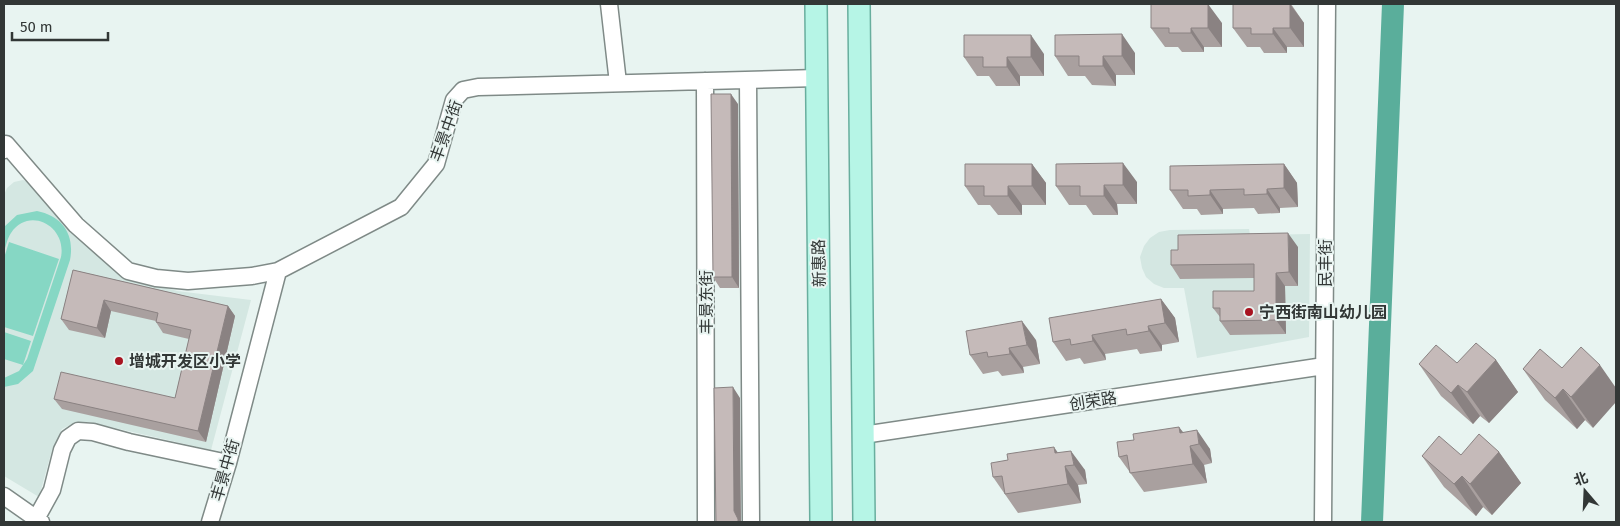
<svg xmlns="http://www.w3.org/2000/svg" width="1620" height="526" viewBox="0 0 1620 526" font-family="'Fira Sans','Noto Sans SC',sans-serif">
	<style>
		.built { fill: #d4e7e2 }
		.green { fill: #86d7c4 }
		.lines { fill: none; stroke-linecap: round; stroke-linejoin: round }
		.river { stroke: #5aae9b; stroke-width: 22 }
		.minor-casing { stroke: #7f8a87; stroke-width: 19 }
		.major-casing { stroke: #68ae9e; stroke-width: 24 }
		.minor { stroke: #fff; stroke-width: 16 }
		.major { stroke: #b6f5e6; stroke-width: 21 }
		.wall { fill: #a9a09f }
		.shaded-wall { fill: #8a8282 }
		.building { fill: #c5bab9; stroke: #8a8282 }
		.poi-dot { fill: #a81320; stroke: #e8f4f1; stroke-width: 2 }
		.labels { text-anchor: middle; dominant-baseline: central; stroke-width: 4; stroke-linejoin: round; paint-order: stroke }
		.street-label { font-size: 16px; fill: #323736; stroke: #e8f4f1 }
		.poi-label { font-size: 16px; font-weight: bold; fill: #323736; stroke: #e8f4f1; text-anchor: start }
	</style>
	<rect width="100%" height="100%" fill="#e8f4f1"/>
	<path class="built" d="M23,180L31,183L37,189L115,272L177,291L251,300L211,450L89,422H76L62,429L52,450L39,497L4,476V195L7,188L14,182Z
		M1249,229L1250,235L1310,234L1309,337L1197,358L1184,288H1164L1154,284L1146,277L1142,268L1140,257L1144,246L1150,238L1159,232L1170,230Z"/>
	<path class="green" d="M37,211C62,216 75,234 70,260L33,371L18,384L4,387V378L19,371L27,359L61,257C67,226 29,206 11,233C7,239 6,246 4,252V227L17,215Z
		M9,242L59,259L33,336L4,327V258Z
		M4,332L31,341L23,365L4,359Z"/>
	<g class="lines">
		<path class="river" d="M1372,522L1393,4"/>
		<g class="minor-casing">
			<path id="minor" d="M609,4L618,83
				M748,80L751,522
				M705,81L706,522
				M4,150L6,144L76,225L128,271L156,278L188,281L252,276L278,271L401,207L436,164L454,100L463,90L478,87L817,78
				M863,435L1324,366
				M4,496L41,522
				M36,519L52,490L62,450L68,438L78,431L93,432L129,442L228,463
				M210,522L228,463L278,271
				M1323,522L1327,4"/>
		</g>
		<g class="major-casing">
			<path id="major" d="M816,4L821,522
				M859,4L864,522"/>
		</g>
		<use href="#minor" class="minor"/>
		<use href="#major" class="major"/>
	</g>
	<path class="wall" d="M1291,4L1304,23V47H1287V53H1264L1260,47H1247L1233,28Z
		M1222,23V47H1204V52H1182L1178,47H1165L1151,28Z
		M1135,53V75H1116V86L1092,85L1085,76H1068L1055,56Z
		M1044,54V76H1020V86H996L989,76H977L964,57Z
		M738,104L739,288H720L713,277Z
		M1032,164L1046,183V205H1022V215H998L990,205H978L965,186Z
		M1284,164L1297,183L1298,207L1280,208V213L1258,214L1254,208L1223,209V214L1201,215L1197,209H1183L1170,190Z
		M1137,182V204H1117L1118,215H1093L1086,205H1069L1056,186Z
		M1298,247V286H1285L1286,334L1230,335L1220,321V317L1213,308L1254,291V278L1180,279L1171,265Z
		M73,270L228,306L235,316L206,442L62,409L54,399L175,398L189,339L163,333L156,322V321L111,311L105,338L69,330L61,319Z
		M1161,299L1175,318L1179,342L1162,345V351L1140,354L1137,349L1105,354L1106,360L1084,364L1080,358L1066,361L1053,342Z
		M1036,340L1040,364L1023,367L1024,373L1002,376L998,371L983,374L970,355Z
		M1540,349L1593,428L1585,420L1577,429L1545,400L1523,369Z
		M1496,360L1518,392L1489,423L1480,416L1473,424L1441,396L1419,364L1457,363Z
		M1179,427L1183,432L1210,449L1212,463L1204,465L1207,483L1144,492L1119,457L1134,440Z
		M1499,452L1521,483L1492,515L1483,507L1476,516L1444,487L1422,456L1461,455Z
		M1058,453L1085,470L1087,484L1078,485L1081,503L1018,513L993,477Z"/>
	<path class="shaded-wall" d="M1208,4L1222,23V47L1208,28Z
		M1290,4L1304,23V47L1290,28Z
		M1191,28L1204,47V52L1191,33Z
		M1273,28L1287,47V53L1273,34Z
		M1122,34L1135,53V75L1122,56Z
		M1031,35L1044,54V76L1031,57Z
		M1103,56L1116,75V86L1103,66Z
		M1007,57L1020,76V86L1007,67Z
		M731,94L738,104L739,288L732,277Z
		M1123,163L1137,182V204L1123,185Z
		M1032,164L1046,183V205L1032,186Z
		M1284,164L1297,183L1298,207L1284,188Z
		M1104,185L1117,204L1118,215L1104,196Z
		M1008,186L1022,205V215L1008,196Z
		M1267,189L1280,208V213L1267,194Z
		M1210,190L1223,209V214L1210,195Z
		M1288,233L1298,247V286L1289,272Z
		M1276,273L1285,286L1286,334L1276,320Z
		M1161,299L1175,318L1179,342L1165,323Z
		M104,300L111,311L105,338L97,328Z
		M228,306L235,316L206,442L198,431Z
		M1022,321L1036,340L1040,364L1027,345Z
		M1148,326L1162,345V351L1149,331Z
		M1092,335L1105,354L1106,360L1093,341Z
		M1009,348L1023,367L1024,373L1010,354Z
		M1496,360L1518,392L1489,423L1467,392Z
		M1600,365L1616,388V402L1593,428L1571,397Z
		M1458,385L1480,416L1473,424L1451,393Z
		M733,387L740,398L741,522H738L734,511Z
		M1563,389L1585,420L1577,429L1555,398Z
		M1179,427L1192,445L1190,446L1204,465L1207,483L1193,464L1180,433Z
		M1197,430L1210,449L1212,463L1199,444Z
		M1054,447L1067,466H1065L1078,485L1081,503L1068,484L1055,453Z
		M1071,451L1085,470L1087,484L1074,465Z
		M1499,452L1521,483L1492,515L1470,484Z
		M1462,476L1483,507L1476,516L1454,484Z"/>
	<path class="building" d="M1151,4H1208V28H1191V33H1169V28H1151Z
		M1233,4H1290V28H1273V34H1251V28H1233Z
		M1122,34V56H1103V66H1079V56H1055V35Z
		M964,35H1031V57H1007V67H983V57H964Z
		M711,94H731L732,277H713Z
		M1123,163V185H1104V196H1080V186H1056V164Z
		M965,164H1032V186H1008V196H984V186H965Z
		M1284,164V188L1267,189V194L1244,195V189L1210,190V195L1188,196V190H1170V166Z
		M1288,233L1289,272L1276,273V320L1220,321V308H1213V291H1254V264L1171,265V250H1178V235Z
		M73,270L228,306L198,431L54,399L61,372L175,398L191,330L156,322L158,313L104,300L97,328L61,319Z
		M1161,299L1165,323L1148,326L1149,331L1127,335L1126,329L1092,335L1093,341L1071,345L1070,339L1053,342L1049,318Z
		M1022,321L1027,345L1009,348L1010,354L988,357L987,352L970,355L966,331Z
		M1476,343L1496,360L1467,392L1458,385L1451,393L1419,364L1436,345L1457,363Z
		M1581,347L1600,365L1571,397L1563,389L1555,398L1523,369L1540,349L1562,368Z
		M733,387L734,511L738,519V522H716L714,388Z
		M1179,427L1180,433L1197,430L1199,444L1190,446L1193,464L1130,473L1127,455L1119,457L1117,442L1134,440L1133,434Z
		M1479,434L1499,452L1470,484L1462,476L1454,484L1422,456L1439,436L1461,455Z
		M1054,447L1055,453L1071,451L1074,465L1065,466L1068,484L1005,494L1002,476L993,477L991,463L1008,460L1007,454Z"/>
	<g class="poi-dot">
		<circle cx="1249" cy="312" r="5"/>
		<circle cx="119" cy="361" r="5"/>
	</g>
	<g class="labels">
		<g class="street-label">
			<text transform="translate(446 131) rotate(-70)">丰景中街</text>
			<text transform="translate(819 263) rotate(-91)">新惠路</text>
			<text transform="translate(1325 263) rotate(-90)">民丰街</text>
			<text transform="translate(706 302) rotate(-90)">丰景东街</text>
			<text transform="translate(1093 401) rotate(-9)">创荣路</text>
			<text transform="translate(225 470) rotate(-74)">丰景中街</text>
		</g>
		<g class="poi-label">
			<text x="1259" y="312">宁西街南山幼儿园</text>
			<text x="129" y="361">增城开发区小学</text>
		</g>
	</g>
	<rect width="1620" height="526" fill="none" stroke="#323736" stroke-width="10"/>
	<g transform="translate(1585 491) rotate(341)" stroke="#e8f4f1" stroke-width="4" paint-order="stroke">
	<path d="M0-4L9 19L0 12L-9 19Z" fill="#323736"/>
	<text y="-8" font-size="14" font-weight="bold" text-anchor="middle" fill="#323736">北</text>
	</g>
	<path d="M12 32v8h96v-8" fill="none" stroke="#323736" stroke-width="2.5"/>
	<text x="20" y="32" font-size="15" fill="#323736" stroke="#e8f4f1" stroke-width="4" paint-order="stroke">50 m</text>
</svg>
